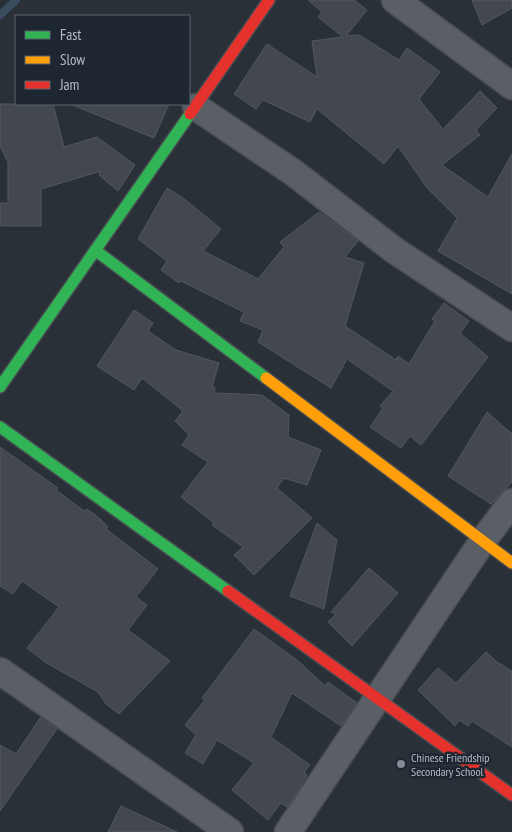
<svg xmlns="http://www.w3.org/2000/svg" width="512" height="832" viewBox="0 0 512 832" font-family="'PT Sans Narrow',sans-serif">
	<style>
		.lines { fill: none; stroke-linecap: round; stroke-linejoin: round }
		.stream { stroke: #3a4c60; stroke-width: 8 }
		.building { fill: #42484d; stroke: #52585f }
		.street-casing { stroke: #484c52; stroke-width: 29 }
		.fast-casing { stroke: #484c52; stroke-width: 14 }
		.slow-casing { stroke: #484c52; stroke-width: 14 }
		.jam-casing { stroke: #484c52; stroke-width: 14 }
		.street { stroke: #5a5e65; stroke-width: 26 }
		.fast { stroke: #30b455; stroke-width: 11 }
		.slow { stroke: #ff9f0a; stroke-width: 11 }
		.jam { stroke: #e5322d; stroke-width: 11 }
		.poi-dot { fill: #848c95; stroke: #1e2731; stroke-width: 2 }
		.labels { text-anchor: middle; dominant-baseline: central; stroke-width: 5; stroke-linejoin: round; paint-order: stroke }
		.poi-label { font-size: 12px; fill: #b5bdc8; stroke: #1e2731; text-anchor: start }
	</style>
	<rect width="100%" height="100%" fill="#2a3037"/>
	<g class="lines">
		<path class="stream" d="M0,15L16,0"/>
	</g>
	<path class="building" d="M308,0H354L367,10L346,36L359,35L399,60L407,48L440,72L419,99L443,129L480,91L497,108L476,130L480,135L442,165L488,197L512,154V294L438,251L457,218L427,188L398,146L384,164L317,109L310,122L263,100L256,109L234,94L267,44L317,77L312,41L343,37L318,17L322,12Z
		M472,0H512V8L482,25Z
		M0,104H53L64,147L97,137L135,165L118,191L99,175L101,171L41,189V226H0V203H8V162L0,146Z
		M70,104H169L154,138Z
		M167,188L183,198L221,229L203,251L258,279L284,247L280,242L319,212L358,241L345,257L364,263L345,326L396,360L398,356L409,364L435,321L432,319L444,303L469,321L460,333L488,357L421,445L410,436L401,448L370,427L383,408L380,406L393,391L347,359L331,388L258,342L263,330L240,321L244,312L181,281L179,283L161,270L167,261L138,239Z
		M134,310L153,323L148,331L176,350L219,363L212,387H215L214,393L262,395L289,415L288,437L321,450L307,485L284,478L277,488L312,518L254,575L234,555L243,547L212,525L214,523L181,497L208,462L182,445L189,435L175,421L183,411L142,378L134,390L97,366Z
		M487,412L512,434V482L491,504L448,476Z
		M0,447L58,488L56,490L84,511L87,509L98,517L108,527L106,529L158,569L136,597L147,605L128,630L170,661L119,714L106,704L98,692L45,662L27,648L59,607L22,581L13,594L0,586Z
		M317,523L337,540L324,609L290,596Z
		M369,568L398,593L352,646L328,622L336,614L331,612Z
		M254,629L297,660L325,686L328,682L357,703L341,726L292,693L271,737L310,765L304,772L307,775L302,784L287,807L281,803L268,820L232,790L254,763L217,740L203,764L185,753L196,735L185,725L205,700L202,698Z
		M486,652L497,662L512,671V747L472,721L468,726L459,720L455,726L418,690L438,668L456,683Z
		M40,718L57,729L0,811V745L16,754Z
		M121,806L177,832H108Z"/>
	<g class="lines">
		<g class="street-casing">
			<path id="street" d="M395,0L512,86
				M196,107L294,173L394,250L512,328
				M0,671L230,832
				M288,832L482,542L512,502"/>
		</g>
		<g class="fast-casing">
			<path id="fast" d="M95,250L266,378
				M0,387L190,114
				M0,427L228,591"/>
		</g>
		<g class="slow-casing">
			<path id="slow" d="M266,378L512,563"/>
		</g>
		<g class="jam-casing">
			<path id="jam" d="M190,114L269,0
				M228,591L512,795"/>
		</g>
		<use href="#street" class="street"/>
		<use href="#fast" class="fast"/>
		<use href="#slow" class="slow"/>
		<use href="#jam" class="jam"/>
	</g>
	<circle class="poi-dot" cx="401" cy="764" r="5"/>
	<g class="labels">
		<g class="poi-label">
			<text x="411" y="757">Chinese Friendship<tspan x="411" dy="14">Secondary School</tspan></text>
		</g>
	</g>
	<rect x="15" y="15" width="175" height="90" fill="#1e2731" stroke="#5a636d"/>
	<rect x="25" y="31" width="25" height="8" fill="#30b455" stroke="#5a636d"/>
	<text x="60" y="40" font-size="15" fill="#b5bdc8">Fast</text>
	<rect x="25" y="56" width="25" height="8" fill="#ff9f0a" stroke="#5a636d"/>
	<text x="60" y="65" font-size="15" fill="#b5bdc8">Slow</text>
	<rect x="25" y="81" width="25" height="8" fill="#e5322d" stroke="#5a636d"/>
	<text x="60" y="90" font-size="15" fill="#b5bdc8">Jam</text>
</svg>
